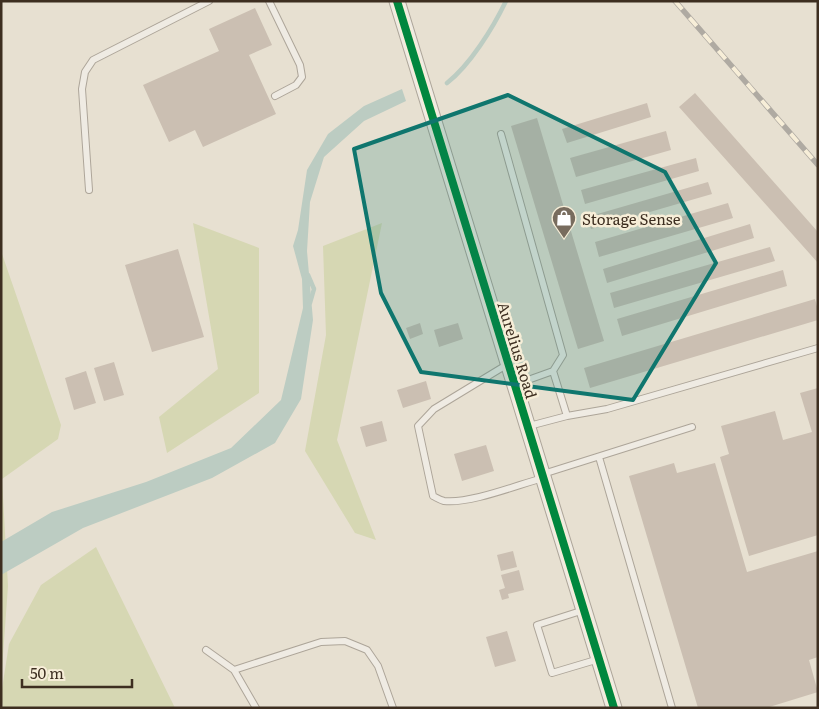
<svg xmlns="http://www.w3.org/2000/svg" width="819" height="709" viewBox="0 0 819 709" font-family="Literata,serif">
	<style>
		.green { fill: #d6d7b3 }
		.water { fill: #bcccc2 }
		.lines { fill: none; stroke-linecap: round; stroke-linejoin: round }
		.stream { stroke: #bcccc2; stroke-width: 4.5 }
		.building { fill: #cbbfb2 }
		.service-casing { stroke: #ada599; stroke-width: 8 }
		.tertiary-casing { stroke: #ada599; stroke-width: 17 }
		.service { stroke: #efebe3; stroke-width: 6 }
		.tertiary { stroke: #efebe3; stroke-width: 15 }
		.rail-casing { stroke: #afaaa2; stroke-width: 5.5 }
		.rail { stroke: #f7eed8; stroke-width: 4; stroke-dasharray: 11; stroke-linecap: butt }
		.cycleway-casing { stroke: #f7eed8; stroke-width: 11 }
		.cycleway { stroke: #00873e; stroke-width: 8 }
		.marked { fill: #0f766e; fill-opacity: 0.2; stroke: #0f766e; stroke-width: 4; stroke-linejoin: round }
		.labels { text-anchor: middle; dominant-baseline: central; stroke-width: 5; stroke-linejoin: round; paint-order: stroke }
		.poi-label { font-size: 15px; fill: #3d2e20; stroke: #f7eed8; text-anchor: start }
		.street-label { font-size: 15px; fill: #3d2e20; stroke: #f7eed8 }
	</style>
	<rect width="100%" height="100%" fill="#e7e0d1"/>
	<path class="green" d="M193,223L259,248V393L167,453L159,417L218,369Z
		M382,223L337,440L376,540L355,533L305,451L326,335L323,246Z
		M1,251L61,425L58,439L2,479L8,586L1,683Z
		M96,547L175,708H3L1,695L9,644L41,585Z"/>
	<path class="water" d="M402,89L406,101L364,121L324,157L310,202L307,251L313,320L301,399L275,443L212,478L83,528L1,575V542L52,512L146,482L231,448L281,400L303,308L302,279L293,246L298,230L307,170L328,134L364,106Z"/>
	<g class="lines">
		<path class="stream" d="M447,83C470,65 493,28 506,1
			M308,275L314,289L310,303"/>
	</g>
	<path class="building" d="M255,8L272,45L249,55L276,114L203,147L195,130L169,142L143,85L219,51L209,29Z
		M695,93L818,232V263L679,107Z
		M647,103L651,117L567,143L562,129Z
		M537,118L604,341L578,349L511,126Z
		M666,131L671,150L576,177L570,158Z
		M696,158L699,171L585,204L581,190Z
		M708,182L712,194L591,229L587,217Z
		M728,203L733,218L599,257L595,242Z
		M750,224L754,238L607,283L603,269Z
		M770,247L775,261L614,308L610,293Z
		M178,249L204,337L152,352L125,265Z
		M783,270L787,286L622,336L617,319Z
		M815,299L818,310V320L590,388L584,368Z
		M420,323L423,334L410,339L406,328Z
		M458,323L463,339L439,347L434,330Z
		M114,362L124,395L104,401L94,368Z
		M86,371L96,403L74,410L65,378Z
		M426,381L431,399L403,408L397,390Z
		M818,388V535L749,556L720,457L729,454L721,426L775,411L783,440L812,432L800,393Z
		M382,421L387,441L366,447L360,427Z
		M486,445L494,471L462,481L454,454Z
		M674,463L677,473L715,463L747,572L818,551V657L809,660L818,692L766,708H698L629,476Z
		M513,551L517,567L501,571L497,555Z
		M519,570L524,590L508,594L509,598L502,600L499,590L505,588L501,575Z
		M507,631L516,661L495,667L486,637Z"/>
	<g class="lines">
		<g class="service-casing">
			<path id="service" d="M269,1L300,65L302,77L296,85L275,96
				M501,134L563,355L553,371L567,416
				M89,190L82,89L85,72L93,60L209,1
				M508,364L434,409L418,426L433,496C437,498 440,500 444,501C470,504 517,485 543,478
				M514,385L553,371
				M529,426L567,416L607,409L818,348
				M599,457L672,708
				M543,474L692,427
				M584,610L537,625L552,673L599,659
				M206,650L234,670L256,708
				M234,670L321,642L345,641L367,650L378,666L393,708"/>
		</g>
		<g class="tertiary-casing">
			<path id="tertiary" d="M397,1L614,708"/>
		</g>
		<use href="#service" class="service"/>
		<use href="#tertiary" class="tertiary"/>
		<g class="rail-casing">
			<path id="rail" d="M675,1L818,165"/>
		</g>
		<use href="#rail" class="rail"/>
		<g class="cycleway-casing">
			<path id="cycleway" d="M397,1L614,708"/>
		</g>
		<use href="#cycleway" class="cycleway"/>
	</g>
	<path class="marked" d="M508,95L665,172L716,263L633,400L421,372L381,293L354,149Z"/>
	<defs>
		<g id="shop-pin" transform="scale(1.25)"><path d="M0 17L-7.5 6A9.5 9.5 0 1 1 7.5 6Z" fill="#786c5e" stroke="#f7eed8"/><path d="M-5-2.5h2.3a2.7 3.5 0 0 1 5.4 0H5L5.5 6h-11ZM-1.5-2.5h3a1.5 2.3 0 0 0-3 0Z" fill="#fff"/></g>
	</defs>
	<g fill-rule="evenodd">
		<use href="#shop-pin" x="564" y="218"/>
	</g>
	<g class="labels">
		<g class="poi-label">
			<text x="582" y="218">Storage Sense</text>
		</g>
		<g class="street-label">
			<text transform="translate(518 350) rotate(73)">Aurelius Road</text>
		</g>
	</g>
	<rect width="819" height="709" fill="none" stroke="#3d2e20" stroke-width="5"/>
	<path d="M22 679v8h110v-8" fill="none" stroke="#3d2e20" stroke-width="2.5"/>
	<text x="30" y="679" font-size="15" fill="#3d2e20" stroke="#f7eed8" stroke-width="4" paint-order="stroke">50 m</text>
</svg>
